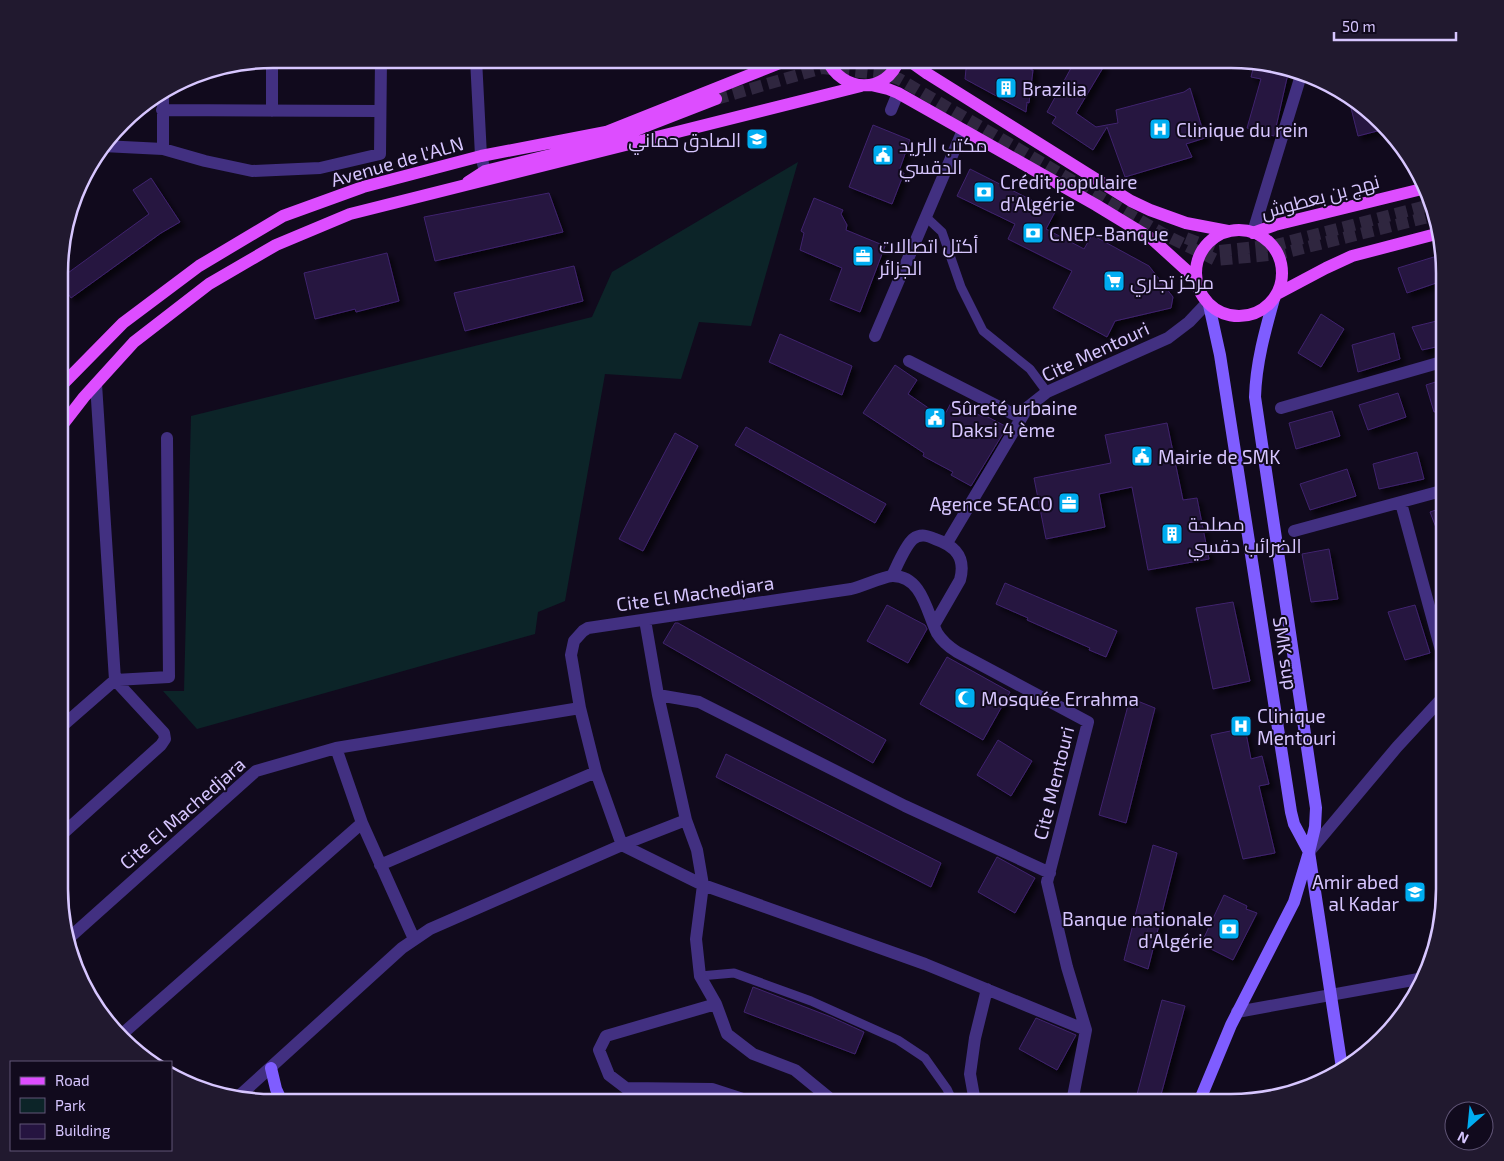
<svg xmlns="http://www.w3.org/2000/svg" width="1504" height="1161" viewBox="0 0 1504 1161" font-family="'Exo 2',Cairo,sans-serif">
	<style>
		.green { fill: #0c2428 }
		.building { fill: #251440; stroke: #40246e; filter: url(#shadow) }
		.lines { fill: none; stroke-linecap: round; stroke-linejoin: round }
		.primary-tunnel { stroke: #2f263f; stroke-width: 12; stroke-dasharray: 12 6; stroke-linecap: butt }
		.service { stroke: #423081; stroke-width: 9 }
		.minor { stroke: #423081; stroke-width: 12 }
		.secondary { stroke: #7f5dff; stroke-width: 12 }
		.primary { stroke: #dd4dff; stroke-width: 12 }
		.labels { text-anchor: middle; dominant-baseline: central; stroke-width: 4; stroke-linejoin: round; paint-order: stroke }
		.poi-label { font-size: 19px; fill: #d7c6ff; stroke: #110a1d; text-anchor: start }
		.street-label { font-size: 19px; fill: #d7c6ff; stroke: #110a1d }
		.rim { fill: none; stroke: #d7c6ff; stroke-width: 2.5 }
	</style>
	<defs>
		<filter id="shadow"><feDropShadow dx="4.5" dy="4.5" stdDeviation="2.5" flood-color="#0009"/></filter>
	</defs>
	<rect width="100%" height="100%" fill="#110a1d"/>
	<path class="green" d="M798,162L751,326L699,322L681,379L605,374L565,601L538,612L535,634L197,729L163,691H184L191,416L592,317L612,272Z"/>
	<path class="building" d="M967,59H1032L1031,70H1033L1029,103L1027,102L1026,112L965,79Z
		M1076,59H1094L1104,66L1076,113L1096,127L1118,123L1116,110L1184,92L1190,88L1205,138L1186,144L1192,157L1125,177L1107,127L1093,150L1052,123L1056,117L1047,112Z
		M1255,61L1289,69L1274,136L1247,128L1261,79L1251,77Z
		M1348,96L1372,112L1385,129L1358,136Z
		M873,125L910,140L899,171L904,173L892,204L849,187Z
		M970,169L1055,212L1046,229L1084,249L1092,235L1149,266L1173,297L1171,308L1115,321L1107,337L1053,308L1072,271L1008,239L1015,224L957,196Z
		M151,178L180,222L161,233L71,298L61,283V278L149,214L133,190Z
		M549,193L563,232L435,261L424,217Z
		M814,198L843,210L841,214L847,225L846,230L885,246L860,312L830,300L842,268L800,250L804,233L801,231Z
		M387,253L399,301L356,312L355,309L315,319L304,273Z
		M1437,256L1445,280L1407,293L1398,268Z
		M574,266L583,301L465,331L454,293Z
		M1321,314L1344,329L1321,367L1298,353Z
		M1445,319V345L1422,350L1412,327Z
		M1394,333L1400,359L1358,372L1352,345Z
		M780,334L852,366L842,395L769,362Z
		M895,365L917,380L908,394L943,418L952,401L983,417L984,415L1007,427L971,486L951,475L953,472L923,456L924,453L863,413Z
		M1445,379V409L1434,412L1426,385Z
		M1398,393L1406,417L1368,430L1359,405Z
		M1332,411L1340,436L1296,449L1289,423Z
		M1167,423L1183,500L1197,498L1209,559L1148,570L1132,487L1099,494L1105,527L1046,539L1034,478L1111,463L1105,435Z
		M746,427L886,504L875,523L735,445Z
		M675,433L698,446L643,551L619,539Z
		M1417,452L1424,479L1379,489L1373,464Z
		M1347,469L1356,496L1310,510L1300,484Z
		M1445,507V548H1444L1430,512Z
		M1329,549L1338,599L1311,602L1302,554Z
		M1005,583L1117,631L1106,657L1089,650L1090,648L1027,620L1028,618L996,604Z
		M1233,602L1250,681L1213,689L1196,608Z
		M887,605L925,625L927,629L908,663L867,641Z
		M1415,605L1430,653L1405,660L1388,612Z
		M675,623H678L886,740L873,763L663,643Z
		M947,657L1010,692L983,740L920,704Z
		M1130,698L1155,708L1126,823L1099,815Z
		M1245,728L1251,759L1262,756L1269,784L1259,786L1275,853L1243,859L1211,735Z
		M998,740L1032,761L1011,796L977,775Z
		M726,754L941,863L931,887L716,777Z
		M1153,845L1177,853L1148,969L1124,960Z
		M997,857L1035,878L1015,913L978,892Z
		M1224,895L1247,906L1246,909L1257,913L1233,960L1201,944Z
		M753,987L831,1017L864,1032L855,1054L744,1012Z
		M1162,1000L1185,1006L1159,1102H1135Z
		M1036,1018L1076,1035L1057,1070L1019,1049Z"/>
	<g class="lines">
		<path class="primary-tunnel" d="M716,99L822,68L888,75L899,79L1165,235L1216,260L1279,254L1432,216
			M1186,238L1219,251L1276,245L1430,205"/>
		<path class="service" d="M926,217L942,232L961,287L983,331L1030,369L1047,392
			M700,976L734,973L811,1001L898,1040L925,1058L947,1089L953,1102"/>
		<path class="minor" d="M476,59L481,156L485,171
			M163,94V149
			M162,110L380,111
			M891,110L898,93
			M272,111V59
			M103,146L163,149L205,161L252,171L320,168L380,154L381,59
			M1253,232L1302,72
			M875,336L963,130
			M909,361L1021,418
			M96,384L115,680L169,677L167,438
			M1281,408L1445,361
			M1401,503L1445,665
			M1294,531L1445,490
			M947,543L1028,407L1047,392L1168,338L1189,322L1207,303
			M892,576C897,566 905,546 913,539C921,533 928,536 935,539C956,546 966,558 960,580L934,625
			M645,620L658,695L686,820L697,850L703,885L696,939L700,976L716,1004L727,1034L753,1054L795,1070L828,1097L830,1102
			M658,695L699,702L905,806L1050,873
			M336,748L362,823L414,939
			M59,837L161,745L165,739L164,733L115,680L60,728
			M1309,852L1397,747L1445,695
			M380,865L596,772
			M69,938L256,771L336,748L580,708
			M716,1004L606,1036L599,1050L609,1075L626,1088L712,1089L752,1102
			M1237,1012L1424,978
			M121,1035L362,823
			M238,1097L402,948L430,929L622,845L686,820
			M975,1102L970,1074L975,1038L987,989
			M1072,1102L1086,1030L1067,967L1047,882L1088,722L957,652C949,647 942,641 937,633C927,613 922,575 892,576C882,577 863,586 851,589L588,628L583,631L574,641L571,655L580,708L596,772L622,845L703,885L925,964L1086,1030"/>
		<path class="secondary" d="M1274,299C1265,331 1256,363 1255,397L1316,808L1315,827L1309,852L1342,1068
			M271,1068L276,1089L282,1102
			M1199,1102L1231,1025L1294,902L1309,852L1294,824L1291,812L1220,355L1209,305"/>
		<path class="primary" d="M827,59C841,93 887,95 899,59
			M907,59L928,74L1131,201L1150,210L1186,223L1228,231
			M871,85L888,89L898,93L1096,205L1152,239L1195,278
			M468,182L485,171L608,141L716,99
			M1196 273a43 43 0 1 1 86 0a43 43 0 1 1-86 0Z
			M1253,233L1275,225L1426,188
			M1277,294L1326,268L1352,256L1436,234
			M60,387L123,323L199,266L283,216L363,187L481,156L606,132L790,59
			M60,428L84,397L134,342L209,284L276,245L350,214L861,86"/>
	</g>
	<defs>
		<g id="building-square" transform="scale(1.125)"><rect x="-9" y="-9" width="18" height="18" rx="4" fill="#00adf1" stroke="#110a1d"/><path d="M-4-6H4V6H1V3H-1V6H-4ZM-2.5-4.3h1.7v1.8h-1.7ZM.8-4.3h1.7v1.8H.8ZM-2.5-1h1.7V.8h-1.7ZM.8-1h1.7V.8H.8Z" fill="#fff"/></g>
		<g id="hospital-square" transform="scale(1.125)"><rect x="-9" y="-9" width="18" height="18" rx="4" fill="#00adf1" stroke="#110a1d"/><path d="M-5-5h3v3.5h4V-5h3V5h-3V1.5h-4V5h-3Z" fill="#fff"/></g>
		<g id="school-square" transform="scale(1.125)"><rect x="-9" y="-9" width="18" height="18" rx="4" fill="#00adf1" stroke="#110a1d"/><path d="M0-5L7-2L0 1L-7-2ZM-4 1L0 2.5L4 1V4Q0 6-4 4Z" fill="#fff"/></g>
		<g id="civic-square" transform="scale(1.125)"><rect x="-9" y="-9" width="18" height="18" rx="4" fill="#00adf1" stroke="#110a1d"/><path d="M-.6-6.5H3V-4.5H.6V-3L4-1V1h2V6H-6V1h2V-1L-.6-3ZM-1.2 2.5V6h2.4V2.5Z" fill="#fff"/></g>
		<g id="bank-square" transform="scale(1.125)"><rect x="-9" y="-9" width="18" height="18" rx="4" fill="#00adf1" stroke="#110a1d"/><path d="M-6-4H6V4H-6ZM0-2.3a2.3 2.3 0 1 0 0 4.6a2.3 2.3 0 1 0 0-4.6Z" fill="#fff"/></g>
		<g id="office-square" transform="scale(1.125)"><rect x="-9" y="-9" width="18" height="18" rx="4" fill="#00adf1" stroke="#110a1d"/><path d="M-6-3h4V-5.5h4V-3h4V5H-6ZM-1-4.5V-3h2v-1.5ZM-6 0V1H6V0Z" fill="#fff"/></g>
		<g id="supermarket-square" transform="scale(1.125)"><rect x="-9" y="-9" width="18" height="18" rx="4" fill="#00adf1" stroke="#110a1d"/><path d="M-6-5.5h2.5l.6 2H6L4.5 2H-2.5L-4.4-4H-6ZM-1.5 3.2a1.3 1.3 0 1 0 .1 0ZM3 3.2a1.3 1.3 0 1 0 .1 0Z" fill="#fff"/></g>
		<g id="mosque-square" transform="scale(1.125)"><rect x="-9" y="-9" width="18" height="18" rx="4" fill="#00adf1" stroke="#110a1d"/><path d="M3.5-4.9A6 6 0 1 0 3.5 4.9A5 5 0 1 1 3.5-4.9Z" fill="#fff"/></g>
	</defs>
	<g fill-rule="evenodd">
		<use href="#building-square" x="1006" y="88"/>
		<use href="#hospital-square" x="1160" y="129"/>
		<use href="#school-square" x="757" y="139"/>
		<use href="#civic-square" x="883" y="155"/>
		<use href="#bank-square" x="984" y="192"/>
		<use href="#bank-square" x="1033" y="233"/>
		<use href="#office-square" x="863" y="256"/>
		<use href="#supermarket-square" x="1114" y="281"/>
		<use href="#civic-square" x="935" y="418"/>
		<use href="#civic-square" x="1142" y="456"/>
		<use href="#office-square" x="1069" y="503"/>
		<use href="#building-square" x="1172" y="534"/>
		<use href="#mosque-square" x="965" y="698"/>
		<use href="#hospital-square" x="1241" y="726"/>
		<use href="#school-square" x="1415" y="892"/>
		<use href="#bank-square" x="1229" y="929"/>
	</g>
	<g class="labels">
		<g class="poi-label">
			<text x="1022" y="88">Brazilia</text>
			<text x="1176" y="129">Clinique du rein</text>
			<text x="741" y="139" text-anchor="end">الصادق حماني</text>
			<text x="899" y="144">مكتب البريد<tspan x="899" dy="22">الدقسي</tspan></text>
			<text x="1000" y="181">Crédit populaire<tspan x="1000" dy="22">d'Algérie</tspan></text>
			<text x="1049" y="233">CNEP-Banque</text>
			<text x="879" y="245">أكتل اتصالات<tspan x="879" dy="22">الجزائر</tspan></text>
			<text x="1130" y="281">مركز تجاري</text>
			<text x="951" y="407">Sûreté urbaine<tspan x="951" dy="22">Daksi 4 ème</tspan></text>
			<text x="1158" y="456">Mairie de SMK</text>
			<text x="1053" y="503" text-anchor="end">Agence SEACO</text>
			<text x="1188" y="523">مصلحة<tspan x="1188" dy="22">الضرائب دقسي</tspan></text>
			<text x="981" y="698">Mosquée Errahma</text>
			<text x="1257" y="715">Clinique<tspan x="1257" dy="22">Mentouri</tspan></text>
			<text x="1399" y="881" text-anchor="end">Amir abed<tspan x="1399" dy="22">al Kadar</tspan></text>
			<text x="1213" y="918" text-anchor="end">Banque nationale<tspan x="1213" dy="22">d'Algérie</tspan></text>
		</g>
		<g class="street-label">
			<text transform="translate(397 161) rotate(-16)">Avenue de l'ALN</text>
			<text transform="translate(1320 196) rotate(-15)">نهج بن بعطوش</text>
			<text transform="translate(1095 351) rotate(-25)">Cite Mentouri</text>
			<text transform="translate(695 593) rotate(-8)">Cite El Machedjara</text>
			<text transform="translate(1286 653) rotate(81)">SMK sup</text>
			<text transform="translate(1053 783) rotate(-76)">Cite Mentouri</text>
			<text transform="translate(182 813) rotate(-41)">Cite El Machedjara</text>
		</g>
	</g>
	<path d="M0 0H1504V1161H0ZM273 68H1231A205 205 0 0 1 1436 273V889A205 205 0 0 1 1231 1094H273A205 205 0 0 1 68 889V273A205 205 0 0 1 273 68Z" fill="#21192f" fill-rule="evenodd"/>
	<path class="rim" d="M273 68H1231A205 205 0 0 1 1436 273V889A205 205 0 0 1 1231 1094H273A205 205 0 0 1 68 889V273A205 205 0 0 1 273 68Z"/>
	<rect x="10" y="1061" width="162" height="90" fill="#110a1d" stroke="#605577"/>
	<rect x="20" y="1077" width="25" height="8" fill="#dd4dff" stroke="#605577"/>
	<text x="55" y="1086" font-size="15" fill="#d7c6ff">Road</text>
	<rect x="20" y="1098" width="25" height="15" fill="#0c2428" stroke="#605577"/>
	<text x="55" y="1111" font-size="15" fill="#d7c6ff">Park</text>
	<rect x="20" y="1124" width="25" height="15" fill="#251440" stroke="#605577"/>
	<text x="55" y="1136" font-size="15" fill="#d7c6ff">Building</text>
	<g transform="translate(1469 1126) rotate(207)"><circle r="24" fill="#110a1d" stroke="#605577"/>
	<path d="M0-4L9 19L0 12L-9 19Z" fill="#00adf1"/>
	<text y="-8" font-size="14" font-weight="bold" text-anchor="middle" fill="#d7c6ff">N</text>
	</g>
	<path d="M1334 32v8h122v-8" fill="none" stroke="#d7c6ff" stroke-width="2.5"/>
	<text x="1342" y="32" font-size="15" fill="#d7c6ff" stroke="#110a1d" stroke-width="4" paint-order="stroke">50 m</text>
</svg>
